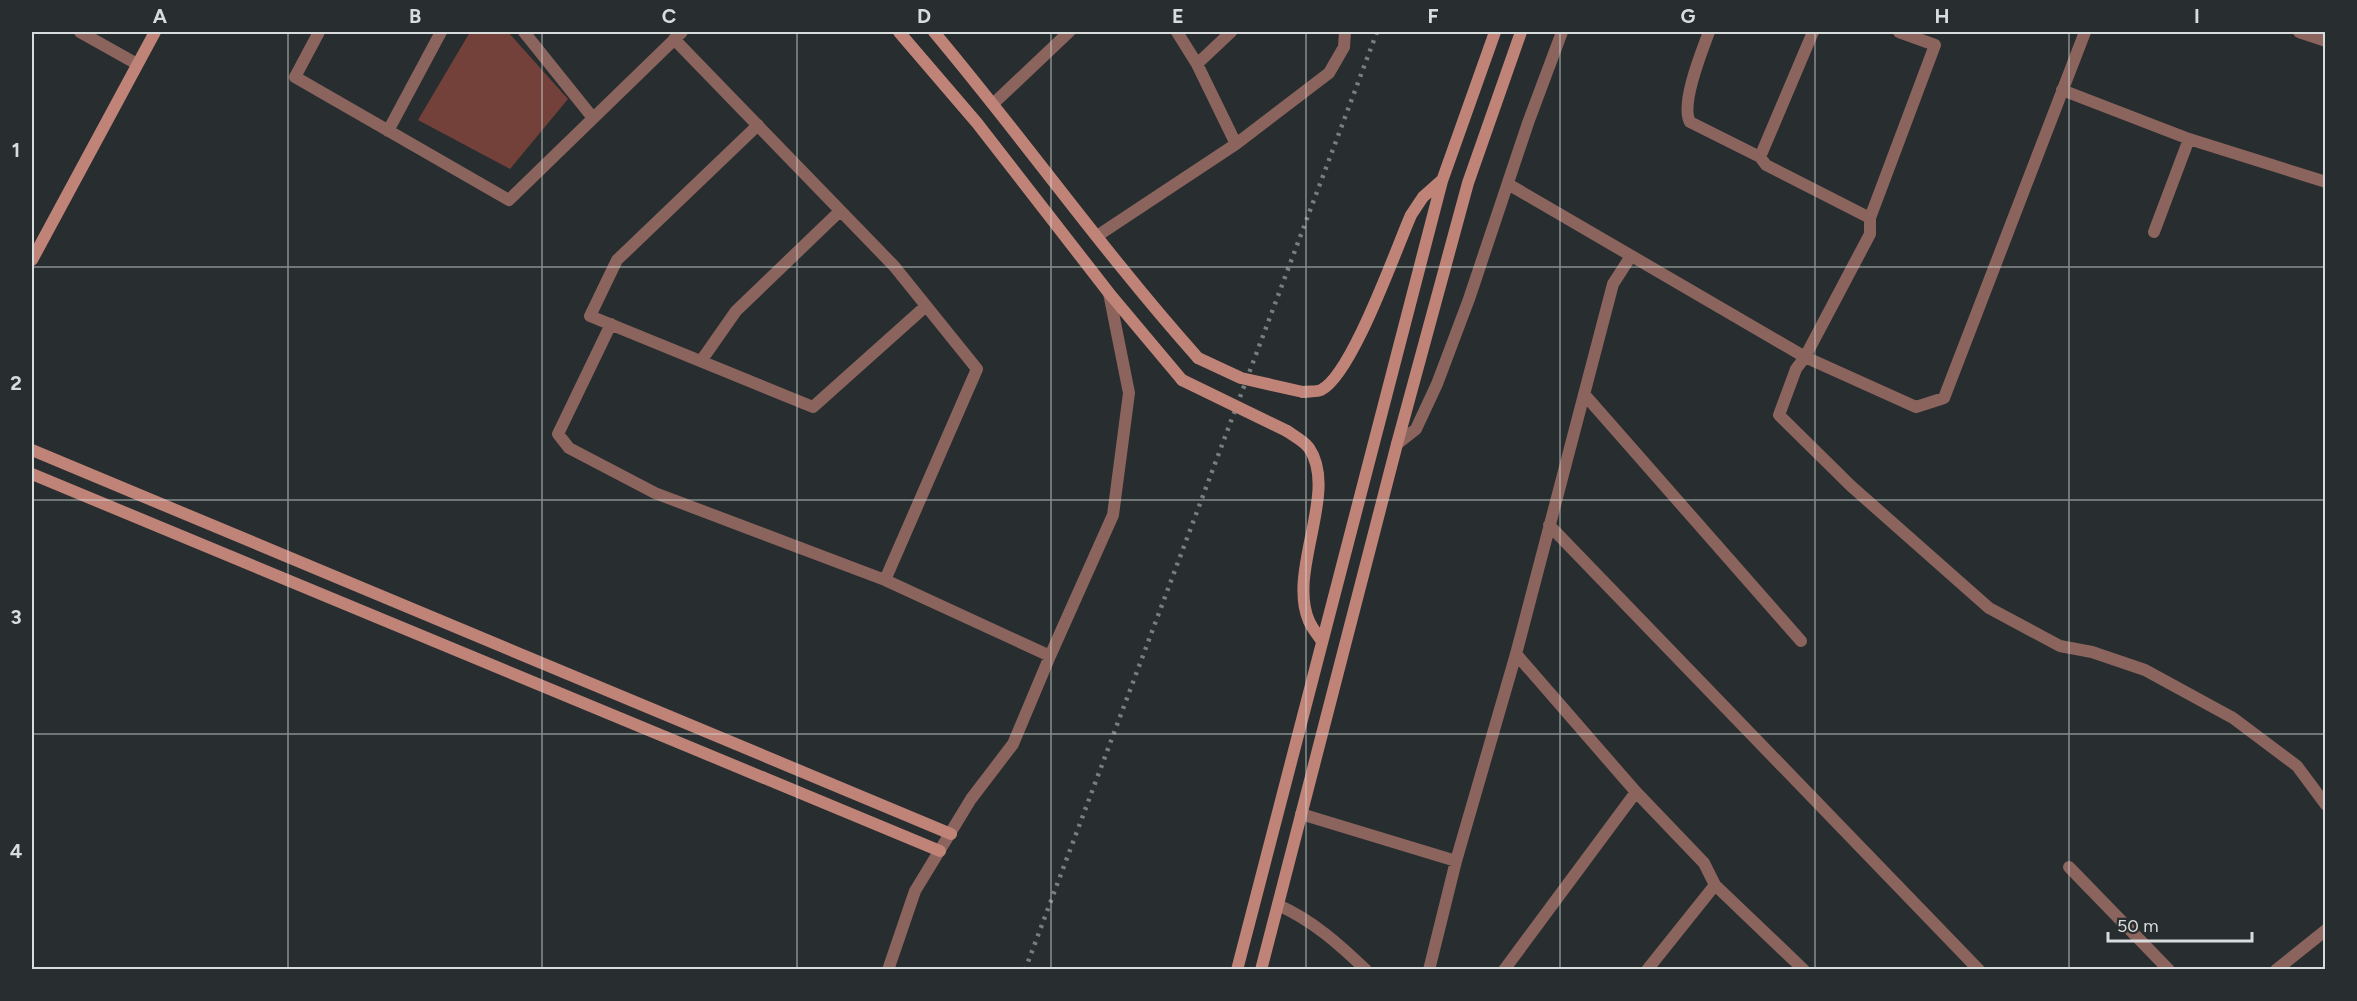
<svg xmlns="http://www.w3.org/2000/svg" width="2357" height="1001" viewBox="0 0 2357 1001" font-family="Figtree,sans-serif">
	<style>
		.green { fill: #734139 }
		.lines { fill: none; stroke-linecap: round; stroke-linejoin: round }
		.street { stroke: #8b645d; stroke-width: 12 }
		.secondary { stroke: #c08378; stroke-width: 12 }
		.rail { stroke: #787d7e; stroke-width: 4.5; stroke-dasharray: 3 6; stroke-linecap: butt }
		.secondary-bridge { stroke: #c08378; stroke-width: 12 }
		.grid { fill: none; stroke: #d8dcdc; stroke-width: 1.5; stroke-opacity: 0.55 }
		.neatline { fill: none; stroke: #d8dcdc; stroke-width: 2 }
		.grid-label { font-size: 20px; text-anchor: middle; font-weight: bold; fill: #d8dcdc }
	</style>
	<rect width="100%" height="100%" fill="#282d2f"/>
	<path class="green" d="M470,32H508L568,99L510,169L418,120Z"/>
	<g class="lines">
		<path class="street" d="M80,32L137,64
			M319,32L295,77L509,200L682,32
			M524,32L593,118
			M1709,32C1702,51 1680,104 1690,122L1760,157L1766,165L1870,218
			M1899,32L1935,45L1870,218V234L1805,357L1916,407L1944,398L2085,32
			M2299,32L2326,41
			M674,39L894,266L977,369L885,580L1050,656L1113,515L1129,393L1109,293
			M1197,64L1231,32
			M2062,90L2189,139L2326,182
			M994,103L1069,32
			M758,125L617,260L590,316L813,407L926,306
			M388,131L441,32
			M1236,144L1329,73L1344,47L1345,32
			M1760,157L1813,32
			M1508,184L1805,357L1796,369L1779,415L1851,486L1989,608L2060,646L2092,652L2145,670L2233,718L2297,766L2326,805
			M2154,232L2189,139
			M1097,236L1236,144L1197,64L1177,32
			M611,324L558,434L569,448L655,493L885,580
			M701,361L736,311L840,211
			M1584,394L1801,641
			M1397,444L1416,429L1437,384L1469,299L1528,123L1562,32
			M1549,525L1979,970
			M1516,654L1636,792L1704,863L1715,885L1804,970
			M1301,814L1456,861
			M2069,867L2169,970
			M1278,905C1312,920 1339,944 1366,970
			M888,970L915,891L971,799L1013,744L1050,656
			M1429,970L1456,861L1516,654L1613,284L1631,256
			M1504,970L1636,792
			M1647,970L1715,885
			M2276,970L2326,930"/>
		<path class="secondary" d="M899,32L977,123L1109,293L1182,380
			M934,32C1024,139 1105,254 1198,358
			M32,260L155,32
			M1303,392C1308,391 1317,392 1321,390C1352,375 1396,249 1411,215L1423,197L1441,181
			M1287,431C1294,436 1304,441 1309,448C1339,492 1287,571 1309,621C1312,628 1317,634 1321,640
			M32,450L951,834
			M32,474L940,851
			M1237,970L1442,181L1495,32
			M1261,970L1397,444L1468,183L1521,32"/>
		<path class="rail" d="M1025,970L1377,32"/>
		<path class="secondary-bridge" d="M1198,358L1241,378L1303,392
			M1182,380L1287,431"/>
	</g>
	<path class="grid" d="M288,32V970M542,32V970M797,32V970M1051,32V970M1306,32V970M1560,32V970M1815,32V970M2069,32V970M32,267H2326M32,500H2326M32,734H2326"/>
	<rect width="2357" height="1001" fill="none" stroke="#282d2f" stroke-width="66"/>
	<path d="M2108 932v9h144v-9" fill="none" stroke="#d8dcdc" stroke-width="3"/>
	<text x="2117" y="932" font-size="18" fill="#d8dcdc" stroke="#282d2f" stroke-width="4.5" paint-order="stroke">50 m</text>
	<rect x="33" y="33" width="2291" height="935" class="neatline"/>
	<g class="grid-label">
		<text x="160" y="23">A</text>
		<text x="415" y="23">B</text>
		<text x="669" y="23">C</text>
		<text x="924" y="23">D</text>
		<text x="1178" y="23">E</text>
		<text x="1433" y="23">F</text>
		<text x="1688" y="23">G</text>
		<text x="1942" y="23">H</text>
		<text x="2197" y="23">I</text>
		<text x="16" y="157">1</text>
		<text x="16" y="390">2</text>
		<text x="16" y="624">3</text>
		<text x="16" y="858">4</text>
	</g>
</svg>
